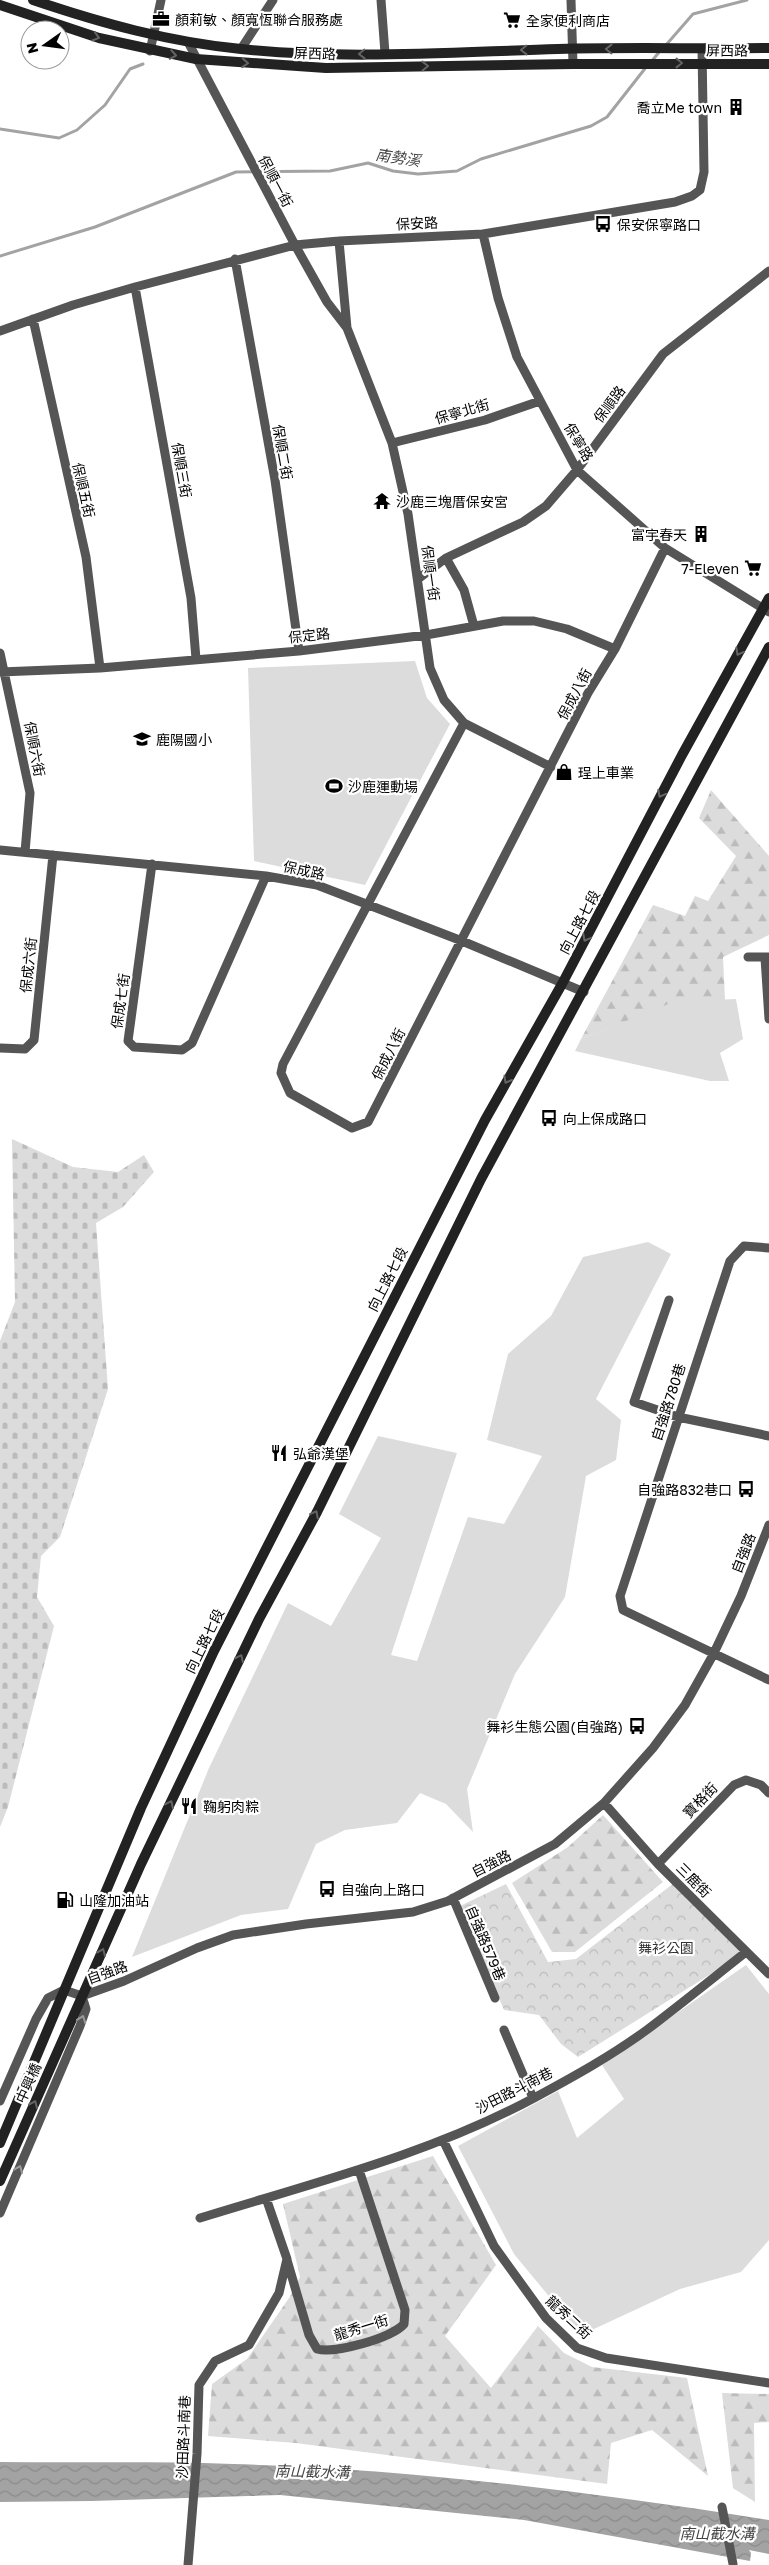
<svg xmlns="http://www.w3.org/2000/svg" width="769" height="2565" viewBox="0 0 769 2565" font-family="'Golos Text','Noto Sans TC',sans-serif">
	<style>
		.green { fill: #dcdcdc }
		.forest { fill: url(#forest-firs) }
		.cemetery { fill: url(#cemetery-stones) }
		.park { fill: url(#park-crowns) }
		.water { fill: url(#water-waves) }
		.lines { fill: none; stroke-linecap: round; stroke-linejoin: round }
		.stream { stroke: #a3a3a3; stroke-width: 3 }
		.street { stroke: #555; stroke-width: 9 }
		.secondary { stroke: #222; stroke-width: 10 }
		.oneway { stroke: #646464 }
		.oneway2 { stroke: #999 }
		.labels { text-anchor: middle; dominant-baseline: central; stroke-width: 4.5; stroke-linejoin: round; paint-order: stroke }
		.poi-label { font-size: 14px; fill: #000; stroke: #fff; text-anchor: start }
		.street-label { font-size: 14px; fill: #000; stroke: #fff }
		.park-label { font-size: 14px; fill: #333; stroke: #fff }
		.water-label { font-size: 15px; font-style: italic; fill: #444; stroke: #fff }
	</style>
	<defs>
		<pattern id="forest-firs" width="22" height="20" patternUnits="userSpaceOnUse" patternTransform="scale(1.25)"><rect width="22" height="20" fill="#dcdcdc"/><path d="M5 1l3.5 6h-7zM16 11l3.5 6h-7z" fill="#bbb"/></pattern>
		<pattern id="cemetery-stones" width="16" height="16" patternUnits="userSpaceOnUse" patternTransform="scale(1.25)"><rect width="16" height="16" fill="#dcdcdc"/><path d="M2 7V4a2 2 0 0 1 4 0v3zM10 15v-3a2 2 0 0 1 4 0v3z" fill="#bbb"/></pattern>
		<pattern id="park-crowns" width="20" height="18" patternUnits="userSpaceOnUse" patternTransform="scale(1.25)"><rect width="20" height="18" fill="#dcdcdc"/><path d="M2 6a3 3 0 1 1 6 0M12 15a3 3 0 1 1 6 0" fill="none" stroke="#bbb"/></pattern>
		<pattern id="water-waves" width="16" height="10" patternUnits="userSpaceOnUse" patternTransform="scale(1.25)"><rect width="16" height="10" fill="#a3a3a3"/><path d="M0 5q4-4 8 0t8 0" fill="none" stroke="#8b8b8b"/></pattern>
	</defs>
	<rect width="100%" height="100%" fill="#fff"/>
	<path class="green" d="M415,661L427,698L450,724L365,885L254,861L248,668Z
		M736,999L743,1039L720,1053L729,1081H710L575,1051L581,1039L671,1002Z
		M648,1242L671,1254L596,1399L621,1420L616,1460L586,1476L565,1597L515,1674L467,1789L473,1832L446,1804L420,1793L397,1823L345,1830L316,1844L288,1909L241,1915L132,1957L209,1768L288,1603L331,1626L381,1538L339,1514L378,1436L457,1453L391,1655L417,1661L468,1517L504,1524L542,1456L487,1440L508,1354L551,1316L583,1257Z
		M746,1965L769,1994V2240L741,2272L680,2289L581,2335L514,2254L458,2146L558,2091L577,2138L624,2099L602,2065Z"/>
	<path class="forest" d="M711,790L769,856V935L723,957L725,1000L671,1003L581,1039L653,905L685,916L695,896L708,901L736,856L699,818Z
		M603,1815L663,1882L575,1952H552L512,1883L568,1847Z
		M433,2156L496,2265L445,2336L491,2388L538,2326L564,2353L592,2367L687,2378L708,2476L652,2430L611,2443L607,2484L296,2443L208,2436L212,2384L247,2359L289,2298L300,2277L283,2204Z
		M722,2393L769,2394V2422L754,2423L755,2502L733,2488Z"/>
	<path class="cemetery" d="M12,1139L73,1167L118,1172L144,1155L154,1172L123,1207L96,1223L108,1389L60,1537L41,1556L37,1597L54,1626L8,1807L0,1827V1341L15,1302Z"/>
	<path class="park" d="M674,1883L746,1952L578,2057L561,2044L539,2015L504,2010L460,1906L506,1884L548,1962L576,1959Z"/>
	<path class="water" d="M0,2462C78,2463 155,2461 233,2464C412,2469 592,2492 769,2520V2554L749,2550L751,2553L750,2561L524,2520L280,2495L92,2501L0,2502Z"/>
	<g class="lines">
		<path class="stream" d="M666,45L693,14L747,0
			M651,62L660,51
			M0,129L59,138L77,130L105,105L130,69L143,64
			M0,256L95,227L236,172L330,171L368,163L393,171L418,174L457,171L481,159L591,126L607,117L647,66"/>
		<path class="street" d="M381,0L385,53
			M571,0L573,64
			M188,42L295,245L327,302L347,328
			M241,49L273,0
			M150,51L161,0
			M483,234L498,298L517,357L577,470L665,548L769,612
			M339,241L347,328L392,443L408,514L430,668L444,700L464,723L551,767
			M235,259L275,480L299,651
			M135,287L191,598L196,659
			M33,319L86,557L100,668
			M0,331L73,305L135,287L295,245L339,241L483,234L675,202L692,196L700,190L704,172L702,49
			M392,443L485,420L540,401
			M446,558L464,590L474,626
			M418,579L446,558L523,522L546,506L577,470L663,354L769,271
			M0,653L30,793L25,852
			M0,672L100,668L299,651L426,635L503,621H534L567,629L615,649
			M464,723L283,1064L281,1073L290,1093L352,1128L368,1122L588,693L615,649L665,548
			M0,850L266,876L317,885L462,941L584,992
			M152,864L128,1041L134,1047L182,1050L192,1043L266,876
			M748,957H769
			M765,958L769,1019
			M0,1048L25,1049L34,1040L53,855
			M769,1248L744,1246L730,1261L620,1596L623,1610L769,1680
			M669,1300L634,1402L678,1417L769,1436
			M604,1803L658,1864L769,1974
			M658,1864L734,1785L746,1780L761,1785L769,1793
			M453,1898L495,1998
			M504,2030L533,2098
			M0,2101L36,2019L48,1998L64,1990L82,1996L124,1981L197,1948L233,1935L306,1924L413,1912L448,1901L555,1844L604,1803L653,1748L685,1705L713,1655L741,1596L769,1525
			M443,2140L494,2246L546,2318L577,2348L606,2358L769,2383
			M0,2213L80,2026L86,2009L82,1996
			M200,2218C313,2183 430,2154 534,2098C573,2077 613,2055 648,2029C681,2004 713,1978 746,1952
			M287,2260L309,2335L317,2349C334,2354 392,2338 404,2324L405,2310L359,2170
			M722,2507L733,2564
			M188,2565L197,2454L199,2385L215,2361L249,2345L279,2293L287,2259L266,2198"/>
		<path class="secondary" d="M33,0C101,23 169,42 241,49C346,60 453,52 558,49C628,47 699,49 769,48
			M0,5L99,38L196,59L326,68L573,64H769
			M0,2143L141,1808L214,1651L485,1120L562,984L682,755L769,598
			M0,2181L141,1864L259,1619L317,1512L481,1179L769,647"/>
	</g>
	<defs><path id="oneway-chevron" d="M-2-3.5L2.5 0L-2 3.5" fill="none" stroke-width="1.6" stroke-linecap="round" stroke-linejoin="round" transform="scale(1.25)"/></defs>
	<g class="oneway">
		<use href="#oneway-chevron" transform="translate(96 37) rotate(17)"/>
		<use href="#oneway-chevron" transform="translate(609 49) rotate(-179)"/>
		<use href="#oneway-chevron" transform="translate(524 50) rotate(179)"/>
		<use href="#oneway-chevron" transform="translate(362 54) rotate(179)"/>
		<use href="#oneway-chevron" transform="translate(173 55) rotate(10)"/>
		<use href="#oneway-chevron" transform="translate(245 63) rotate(4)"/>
		<use href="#oneway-chevron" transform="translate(679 63)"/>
		<use href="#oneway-chevron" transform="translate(425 66) rotate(-1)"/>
		<use href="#oneway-chevron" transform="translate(739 652) rotate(119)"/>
		<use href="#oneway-chevron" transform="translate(661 794) rotate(118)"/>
		<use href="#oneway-chevron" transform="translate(586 938) rotate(118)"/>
		<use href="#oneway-chevron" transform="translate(507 1080) rotate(120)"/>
		<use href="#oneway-chevron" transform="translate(315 1514) rotate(-62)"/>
		<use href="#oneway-chevron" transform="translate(240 1658) rotate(-64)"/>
		<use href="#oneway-chevron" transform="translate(170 1804) rotate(-64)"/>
		<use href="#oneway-chevron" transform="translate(102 1952) rotate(-66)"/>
		<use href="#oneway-chevron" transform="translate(34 2104) rotate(-66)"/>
	</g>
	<g class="oneway2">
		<use href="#oneway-chevron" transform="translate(82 2019) rotate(-70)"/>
		<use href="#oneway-chevron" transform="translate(19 2169) rotate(-67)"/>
	</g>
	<defs>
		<g id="office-bare" transform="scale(1.35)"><path d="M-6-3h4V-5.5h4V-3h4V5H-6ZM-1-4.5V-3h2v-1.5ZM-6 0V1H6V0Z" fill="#000" stroke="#fff" stroke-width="2.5" paint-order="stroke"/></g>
		<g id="supermarket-bare" transform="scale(1.35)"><path d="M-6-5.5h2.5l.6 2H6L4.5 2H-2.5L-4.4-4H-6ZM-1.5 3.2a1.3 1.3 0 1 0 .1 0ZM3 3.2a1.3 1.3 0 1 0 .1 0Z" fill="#000" stroke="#fff" stroke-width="2.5" paint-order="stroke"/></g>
		<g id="building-bare" transform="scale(1.35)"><path d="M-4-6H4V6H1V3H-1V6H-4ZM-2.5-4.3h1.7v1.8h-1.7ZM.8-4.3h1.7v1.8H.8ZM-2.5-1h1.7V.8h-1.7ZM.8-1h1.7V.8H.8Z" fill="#000" stroke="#fff" stroke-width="2.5" paint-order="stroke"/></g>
		<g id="bus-bare" transform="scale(1.35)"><path d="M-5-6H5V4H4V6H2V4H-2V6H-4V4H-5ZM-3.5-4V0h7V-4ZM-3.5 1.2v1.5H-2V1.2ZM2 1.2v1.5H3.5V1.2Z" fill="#000" stroke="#fff" stroke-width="2.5" paint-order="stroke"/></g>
		<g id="temple-bare" transform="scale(1.35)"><path d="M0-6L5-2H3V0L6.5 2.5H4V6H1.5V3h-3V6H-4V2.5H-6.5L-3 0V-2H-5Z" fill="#000" stroke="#fff" stroke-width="2.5" paint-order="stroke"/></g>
		<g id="school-bare" transform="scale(1.35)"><path d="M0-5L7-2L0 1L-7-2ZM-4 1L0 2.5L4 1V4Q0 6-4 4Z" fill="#000" stroke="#fff" stroke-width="2.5" paint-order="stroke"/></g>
		<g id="shop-bare" transform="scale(1.35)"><path d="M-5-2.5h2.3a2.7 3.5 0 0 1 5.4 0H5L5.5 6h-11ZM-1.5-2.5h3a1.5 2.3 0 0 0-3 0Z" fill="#000" stroke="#fff" stroke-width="2.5" paint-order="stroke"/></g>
		<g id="stadium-bare" transform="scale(1.35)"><path d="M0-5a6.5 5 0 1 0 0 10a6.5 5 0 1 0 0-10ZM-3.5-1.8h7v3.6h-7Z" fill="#000" stroke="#fff" stroke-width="2.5" paint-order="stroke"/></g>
		<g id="restaurant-bare" transform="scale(1.35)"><path d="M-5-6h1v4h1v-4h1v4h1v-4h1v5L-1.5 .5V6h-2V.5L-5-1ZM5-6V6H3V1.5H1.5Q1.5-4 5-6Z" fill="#000" stroke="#fff" stroke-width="2.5" paint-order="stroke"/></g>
		<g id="fuel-bare" transform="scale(1.35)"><path d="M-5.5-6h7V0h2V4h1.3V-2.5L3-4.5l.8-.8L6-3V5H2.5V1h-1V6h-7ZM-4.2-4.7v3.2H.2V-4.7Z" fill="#000" stroke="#fff" stroke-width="2.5" paint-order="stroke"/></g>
	</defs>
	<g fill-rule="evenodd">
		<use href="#office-bare" x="161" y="19"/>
		<use href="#supermarket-bare" x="512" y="20"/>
		<use href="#building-bare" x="736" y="107"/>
		<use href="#bus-bare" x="603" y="224"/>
		<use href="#temple-bare" x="382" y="501"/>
		<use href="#building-bare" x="701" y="534"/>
		<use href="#supermarket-bare" x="753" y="568"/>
		<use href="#school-bare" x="142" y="739"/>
		<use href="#shop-bare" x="564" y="772"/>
		<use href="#stadium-bare" x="334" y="786"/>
		<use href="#bus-bare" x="549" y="1118"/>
		<use href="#restaurant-bare" x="279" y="1453"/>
		<use href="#bus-bare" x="746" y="1489"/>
		<use href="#bus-bare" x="637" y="1726"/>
		<use href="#restaurant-bare" x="189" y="1806"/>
		<use href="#bus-bare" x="327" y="1889"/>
		<use href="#fuel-bare" x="65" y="1900"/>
	</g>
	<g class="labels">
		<g class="poi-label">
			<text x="175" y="19">顏莉敏、顏寬恆聯合服務處</text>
			<text x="526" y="20">全家便利商店</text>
			<text x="722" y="107" text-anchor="end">喬立Me town</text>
			<text x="617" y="224">保安保寧路口</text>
			<text x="396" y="501">沙鹿三塊厝保安宮</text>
			<text x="687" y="534" text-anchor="end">富宇春天</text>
			<text x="739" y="568" text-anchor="end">7-Eleven</text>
			<text x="156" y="739">鹿陽國小</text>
			<text x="578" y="772">珵上車業</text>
			<text x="348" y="786">沙鹿運動場</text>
			<text x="563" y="1118">向上保成路口</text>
			<text x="293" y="1453">弘爺漢堡</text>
			<text x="732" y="1489" text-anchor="end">自強路832巷口</text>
			<text x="623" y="1726" text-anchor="end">舞衫生態公園(自強路)</text>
			<text x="203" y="1806">鞠躬肉粽</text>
			<text x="341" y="1889">自強向上路口</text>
			<text x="79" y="1900">山隆加油站</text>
		</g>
		<g class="street-label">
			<text transform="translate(727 50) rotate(1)">屏西路</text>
			<text transform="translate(315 53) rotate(2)">屏西路</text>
			<text transform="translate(276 181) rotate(62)">保順一街</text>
			<text transform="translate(417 223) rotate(-3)">保安路</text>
			<text transform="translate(609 404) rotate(-53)">保順路</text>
			<text transform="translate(462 411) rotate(-16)">保寧北街</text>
			<text transform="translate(579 442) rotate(59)">保寧路</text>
			<text transform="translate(283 452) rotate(80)">保順二街</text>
			<text transform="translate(182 470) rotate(80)">保順三街</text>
			<text transform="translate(84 490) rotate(77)">保順五街</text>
			<text transform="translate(431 573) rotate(82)">保順一街</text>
			<text transform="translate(309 635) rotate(-6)">保定路</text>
			<text transform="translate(574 694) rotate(-62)">保成八街</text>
			<text transform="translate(35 749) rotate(79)">保順六街</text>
			<text transform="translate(304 870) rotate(12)">保成路</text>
			<text transform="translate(579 922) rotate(-62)">向上路七段</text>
			<text transform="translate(28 965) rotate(-84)">保成六街</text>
			<text transform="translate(120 1001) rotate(-82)">保成七街</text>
			<text transform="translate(388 1054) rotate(-63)">保成八街</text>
			<text transform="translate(387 1279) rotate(-63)">向上路七段</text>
			<text transform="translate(668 1402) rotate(-72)">自強路780巷</text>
			<text transform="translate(743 1553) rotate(-69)">自強路</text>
			<text transform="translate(204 1641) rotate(-64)">向上路七段</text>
			<text transform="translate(700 1800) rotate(-46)">寶格街</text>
			<text transform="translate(491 1863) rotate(-27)">自強路</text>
			<text transform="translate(694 1880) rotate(45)">三鹿街</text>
			<text transform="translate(486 1943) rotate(67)">自強路579巷</text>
			<text transform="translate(107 1972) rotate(-20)">自強路</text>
			<text transform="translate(28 2083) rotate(-66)">中興橋</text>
			<text transform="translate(514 2090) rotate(-27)">沙田路斗南巷</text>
			<text transform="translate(569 2317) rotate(43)">龍秀二街</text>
			<text transform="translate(361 2327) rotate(-17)">龍秀一街</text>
			<text transform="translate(183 2437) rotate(-88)">沙田路斗南巷</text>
		</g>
		<g class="park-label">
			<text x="666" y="1947">舞衫公園</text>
		</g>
		<g class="water-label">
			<text transform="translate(398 157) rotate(9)">南勢溪</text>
			<text transform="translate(312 2471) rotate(1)">南山截水溝</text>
			<text x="717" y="2533">南山截水溝</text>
		</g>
	</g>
	<g transform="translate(45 45) rotate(256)"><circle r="24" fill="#ffffff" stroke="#999999"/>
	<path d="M0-4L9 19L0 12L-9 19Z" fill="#000000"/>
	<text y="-8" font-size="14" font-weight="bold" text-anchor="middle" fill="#000000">N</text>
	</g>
</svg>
